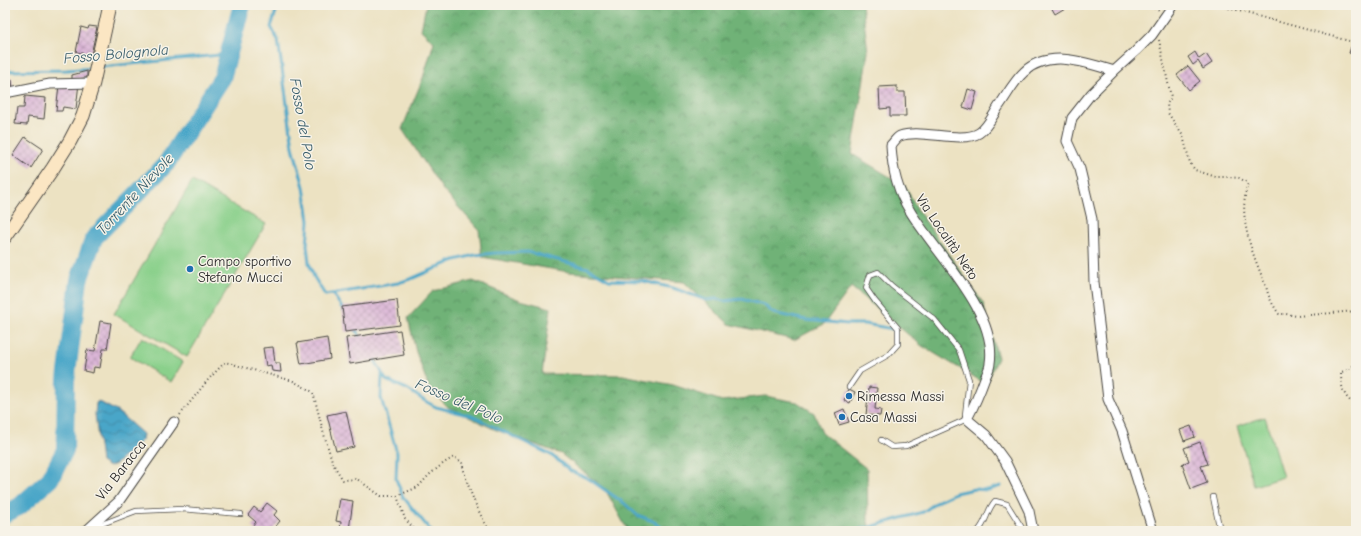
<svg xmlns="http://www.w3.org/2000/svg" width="1361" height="536" viewBox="0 0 1361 536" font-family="'Comic Neue',sans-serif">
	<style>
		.forest { fill: url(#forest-crowns); stroke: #4d6e51 }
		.park { fill: #8ad08b; stroke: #5a7e5b }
		.water { fill: url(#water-waves); stroke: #3a687a }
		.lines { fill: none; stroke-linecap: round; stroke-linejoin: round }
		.stream { stroke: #4aa6c8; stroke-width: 3 }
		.river { stroke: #4aa6c8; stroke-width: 18 }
		.building { fill: url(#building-cross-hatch) }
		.lane-casing { stroke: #484642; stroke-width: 6 }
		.street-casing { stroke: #484642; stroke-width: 11 }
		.secondary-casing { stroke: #484642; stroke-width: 15 }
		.path { stroke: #484642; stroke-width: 2; stroke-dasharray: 1 3; stroke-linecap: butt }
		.lane { stroke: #fff; stroke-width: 4.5 }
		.street { stroke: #fff; stroke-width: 9 }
		.secondary { stroke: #fbe6c3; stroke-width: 13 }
		.poi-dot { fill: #1f6fb2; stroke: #f7f3e8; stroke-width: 1.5 }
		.labels { text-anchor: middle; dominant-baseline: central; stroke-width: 3; stroke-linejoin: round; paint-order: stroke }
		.street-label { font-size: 14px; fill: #2b2b2b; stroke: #f7f3e8 }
		.poi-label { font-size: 14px; fill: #2b2b2b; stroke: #f7f3e8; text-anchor: start }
		.water-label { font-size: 15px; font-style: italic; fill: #375c6a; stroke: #f7f3e8 }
	</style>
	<defs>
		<pattern id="forest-crowns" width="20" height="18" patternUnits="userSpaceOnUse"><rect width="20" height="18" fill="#6fb277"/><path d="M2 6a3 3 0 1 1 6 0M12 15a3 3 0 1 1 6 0" fill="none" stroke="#5b9162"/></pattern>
		<pattern id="water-waves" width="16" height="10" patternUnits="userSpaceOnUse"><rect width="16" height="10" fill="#4aa6c8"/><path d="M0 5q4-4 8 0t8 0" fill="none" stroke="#3e87a3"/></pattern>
		<pattern id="building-cross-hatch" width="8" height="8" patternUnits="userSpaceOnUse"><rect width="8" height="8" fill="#dbb6d7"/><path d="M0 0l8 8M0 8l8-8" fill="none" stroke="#b294af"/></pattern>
	</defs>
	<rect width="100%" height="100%" fill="#f7f3e8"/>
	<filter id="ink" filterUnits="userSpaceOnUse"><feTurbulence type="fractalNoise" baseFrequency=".025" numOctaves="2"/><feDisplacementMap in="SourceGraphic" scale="8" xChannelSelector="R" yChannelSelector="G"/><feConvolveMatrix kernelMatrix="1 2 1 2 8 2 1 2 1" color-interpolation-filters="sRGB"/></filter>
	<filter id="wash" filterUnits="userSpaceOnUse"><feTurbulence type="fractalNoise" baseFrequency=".012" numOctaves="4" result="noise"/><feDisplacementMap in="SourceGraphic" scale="16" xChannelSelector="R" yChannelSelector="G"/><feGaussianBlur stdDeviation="0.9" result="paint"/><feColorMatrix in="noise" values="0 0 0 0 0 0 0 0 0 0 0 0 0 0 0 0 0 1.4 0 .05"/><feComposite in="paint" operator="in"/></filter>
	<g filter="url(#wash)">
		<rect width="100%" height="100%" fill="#ece2c2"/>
		<path class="forest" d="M426,5H862L868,52L852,154L905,186L919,212L983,303L998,358L986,384L922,346L851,287L824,324L794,340L729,324L684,282L569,272L482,257L479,230L443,190L402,129L423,78L434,42L421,30Z
			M473,281L520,300L551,308L542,374L623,375L673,385L722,401L765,396L797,402L814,413L822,433L867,469L868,523L872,531H628L605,489L561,454L494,429L448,407L429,388L416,352L408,318L433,291Z"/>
		<path class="park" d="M192,181L266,224L187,357L114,314Z
			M142,337L183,362L171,382L130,357Z
			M1265,417L1283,477L1254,486L1237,426Z"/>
		<path class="water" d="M98,401L118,412L143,434L142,440L116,464L109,467L101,462L95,414L96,403Z"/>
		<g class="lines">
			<path class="stream" d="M278,5L271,27L278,40L293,147L304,187L309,221L307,245L309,263L314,277L325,295L398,283L413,278L455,260L475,255L495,253L528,252L588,268L609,280L643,281L673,288L706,300L716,299L724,301L742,299L764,305L773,313L806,320L848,324H865L893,329
				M101,67L229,54
				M5,71L67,70L93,68
				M333,294L344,311
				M355,328L361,338
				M373,357L386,380L407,389L425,401L436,407L472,416L551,455L571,471L589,479L624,503L637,515L653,521L666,531
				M382,373L381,398L397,453L396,479L403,497L431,531
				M856,531L923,512L940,500L955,493L974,489L988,490L1001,486"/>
			<path class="river" d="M5,514L20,506L50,479L65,450L66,380L79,280L94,238L166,164L222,78L242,5"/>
		</g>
		<g id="blocks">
			<path class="building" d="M1050,5H1070L1055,14Z
				M89,26L97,27L91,55L76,52L81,27L88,29Z
				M1351,47L1356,48V55L1349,53Z
				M1195,52L1199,59L1206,54L1212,63L1203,69L1198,61L1193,65L1188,57Z
				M1188,66L1200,81L1189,90L1177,75Z
				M87,71V78L72,79V75Z
				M5,79H12L13,90H5Z
				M79,83L76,109L63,107L62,111H56L59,85Z
				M897,86V92H905L906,116H890V108L880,109L879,87Z
				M968,89L977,92L972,110L963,107Z
				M25,96L46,98L44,119L28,117L27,125L15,124L17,108H24Z
				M5,98H8L7,119L5,120Z
				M25,137L43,149L31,168L13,155Z
				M397,300L400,325L345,332L342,307Z
				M100,321L111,323L107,349H103L100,368L94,367L93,373L84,371L87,350L95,351Z
				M400,330L404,355L350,364L346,338Z
				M327,338L330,359L301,364L297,343Z
				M273,347L275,363H280L281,372L272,371L271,365L266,366L263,348Z
				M869,387L877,388L875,409L881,410L880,416L866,415Z
				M849,389L855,392L850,403L844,400Z
				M844,409L849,422L839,425L835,413Z
				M346,411L354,447L336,451L327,415Z
				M1191,426L1195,437L1184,441L1180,430Z
				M1200,442L1208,464L1201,466L1207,483L1191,489L1182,464L1189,461L1184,448Z
				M340,499L353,501L349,530L340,529L341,522L336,521Z
				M267,503L277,511L274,515L280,521L272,531H257L252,527L256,522L248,515L254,507L260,512Z"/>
		</g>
	</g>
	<g filter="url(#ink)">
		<use href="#blocks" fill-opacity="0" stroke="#484642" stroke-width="1"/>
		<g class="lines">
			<g class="lane-casing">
				<path id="lane" d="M849,387L860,371L888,355L898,344V328L875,301L866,288L870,275L878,272L892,286L910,300L934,319L959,350L969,380L965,415L967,419L906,446L892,447L881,440
					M1213,497L1220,531
					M94,527L136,511L182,509L241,514
					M978,531C987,522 986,511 995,501L1007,504L1024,531"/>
			</g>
			<g class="street-casing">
				<path id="street" d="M5,93L50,84L93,83
					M86,531L119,501L174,422
					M1033,531L1029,511L1005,461L986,435L967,419C974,406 980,392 985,378C987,373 990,368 990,363C998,312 935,253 910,211C898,192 892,167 891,145C894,142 897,137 900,136C920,128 960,144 979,133C988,127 993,115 999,106C1007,95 1014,81 1024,72C1048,49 1086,62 1114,71
					M1153,531L1122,431L1108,399L1094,282L1092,219L1080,169L1067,141L1072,118L1091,94L1114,71L1136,51L1152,35L1173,5"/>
			</g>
			<g class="secondary-casing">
				<path id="secondary" d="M5,237L53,168L70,141L83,116L93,83L110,5"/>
			</g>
			<path class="path" d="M1151,5L1159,10
				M1217,5L1349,41
				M1159,40L1171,97L1167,104L1168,113L1183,136L1190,163L1195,170L1216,177H1228L1239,178L1248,183C1237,218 1252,252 1265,284C1267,288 1267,292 1269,296C1271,302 1275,308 1279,314H1286L1297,316L1356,311
				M1356,363L1349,370L1341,372C1341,388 1343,396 1356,406
				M180,415L207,381L225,362L293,381L313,392L323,431L333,464L343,480L357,479L381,496H397L418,487L429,475L444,463L454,457L462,462C467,486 477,511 490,531
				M397,496L405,519L416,531"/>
			<use href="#lane" class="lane"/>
			<use href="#street" class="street"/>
			<use href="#secondary" class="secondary"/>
		</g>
	</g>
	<g class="poi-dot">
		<circle cx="190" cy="269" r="4"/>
		<circle cx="849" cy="396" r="4"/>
		<circle cx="842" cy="417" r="4"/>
	</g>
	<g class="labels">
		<g class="street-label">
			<text transform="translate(947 237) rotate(56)">Via Località Neto</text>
			<text transform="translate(121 470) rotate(-52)">Via Baracca</text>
		</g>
		<g class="poi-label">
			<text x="198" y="261">Campo sportivo<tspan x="198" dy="16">Stefano Mucci</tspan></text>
			<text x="857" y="396">Rimessa Massi</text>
			<text x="850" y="417">Casa Massi</text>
		</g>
		<g class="water-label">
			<text transform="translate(116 54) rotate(-5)">Fosso Bolognola</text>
			<text transform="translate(303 124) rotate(80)">Fosso del Polo</text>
			<text transform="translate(135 194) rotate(-47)">Torrente Nievole</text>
			<text transform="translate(459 401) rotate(23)">Fosso del Polo</text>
		</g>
	</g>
	<rect width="1361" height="536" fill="none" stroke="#f7f3e8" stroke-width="20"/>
</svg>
